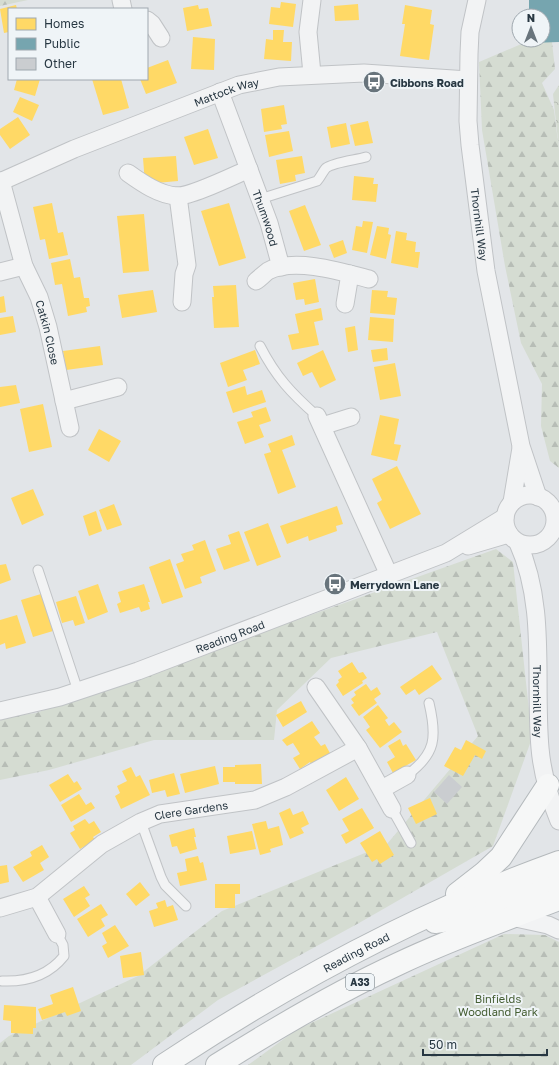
<svg xmlns="http://www.w3.org/2000/svg" width="559" height="1065" viewBox="0 0 559 1065" font-family="'Golos Text',sans-serif">
	<style>
		.forest { fill: url(#forest-firs) }
		.park { fill: url(#park-crowns) }
		.homes { fill: #ffd966 }
		.public { fill: #76a5af }
		.building { fill: #cacdd0 }
		.lines { fill: none; stroke-linecap: round; stroke-linejoin: round }
		.lane-casing { stroke: #c0c3c6; stroke-width: 11 }
		.street-casing { stroke: #c0c3c6; stroke-width: 19 }
		.highway-casing { stroke: #b4b9bc; stroke-width: 24 }
		.lane { stroke: #f2f3f4; stroke-width: 9 }
		.street { stroke: #f2f3f4; stroke-width: 17 }
		.highway { stroke: #f6f7f7; stroke-width: 22 }
		.labels { text-anchor: middle; dominant-baseline: central; stroke-width: 4; stroke-linejoin: round; paint-order: stroke }
		.shield { fill: #eff4f7; stroke: #637078; stroke-width: 1 }
		.shield-label { font-size: 10px; font-weight: bold; fill: #273742 }
		.poi-label { font-size: 11px; font-weight: bold; fill: #273742; stroke: #eff4f7; text-anchor: start }
		.street-label { font-size: 11px; fill: #273742; stroke: #eff4f7 }
		.park-label { font-size: 11px; fill: #465f34; stroke: #eff4f7 }
	</style>
	<defs>
		<pattern id="forest-firs" width="22" height="20" patternUnits="userSpaceOnUse"><rect width="22" height="20" fill="#d5dcd2"/><path d="M5 1l3.5 6h-7zM16 11l3.5 6h-7z" fill="#b7bdb6"/></pattern>
		<pattern id="park-crowns" width="20" height="18" patternUnits="userSpaceOnUse"><rect width="20" height="18" fill="#d5dcd2"/><path d="M2 6a3 3 0 1 1 6 0M12 15a3 3 0 1 1 6 0" fill="none" stroke="#b7bdb6"/></pattern>
	</defs>
	<rect width="100%" height="100%" fill="#e2e5e8"/>
	<path class="forest" d="M0,0H28L0,6Z
		M526,42H552L555,69L542,83L554,110L559,150V468L550,461L541,426L542,384L521,343L505,266L482,130L479,62Z
		M496,549L513,562L532,738L493,846L359,923L218,1000L131,1065H0V1043L9,1036L138,976L222,911L387,844L478,736L437,632L331,658L277,710L274,740H154L49,770L0,780V718L36,713Z
		M504,934L545,935L559,942V1065H248L296,1030Z"/>
	<path class="park" d="M559,85V150L553,94Z"/>
	<path class="homes" d="M281,2L296,4L293,27L269,24L271,7L280,8Z
		M358,4L359,20L335,21L334,6Z
		M16,5L17,9H9V32L4,33L0,9Z
		M198,5L199,9L208,8L212,26L187,31L183,8Z
		M405,5L432,10L430,24L434,25L429,60L400,56L405,24H402Z
		M273,30H284L283,42H292L291,61L264,59L266,39L273,40Z
		M193,37L215,39L214,70L191,69Z
		M168,60L177,83L146,94L140,79H147V68Z
		M17,79H40L35,96L14,90Z
		M92,79H121L129,108L103,115Z
		M20,97L39,105L32,121L13,112Z
		M284,105L287,124L281,125L282,129L264,132L261,109Z
		M18,117L30,135L10,149L0,135V129Z
		M368,121L373,143L355,146L350,125Z
		M346,123L350,144L331,148L327,127Z
		M208,129L218,158L194,165L184,137Z
		M289,131L293,151L269,157L265,135Z
		M176,156L178,181L145,184L143,158Z
		M302,156L305,173L295,175L296,181L280,184L276,160Z
		M354,176L374,178L373,184H378L376,202L352,200Z
		M52,203L58,233L63,232L68,255L49,259L45,239L40,240L33,207Z
		M229,203L246,258L219,266L201,211Z
		M305,205L321,245L304,251L289,211Z
		M144,214L149,271L123,273L117,216Z
		M363,221L373,222L367,253L352,250L356,226L362,227Z
		M377,226L389,228L388,234L391,235L386,259L370,255Z
		M396,231L407,233L406,240L416,242L415,252H420L418,268L391,263Z
		M343,240L347,253L334,258L329,245Z
		M70,259L74,278L80,277L84,298H89L90,306L86,307L87,312L68,316L62,284L55,285L51,263Z
		M315,279L319,302L305,305L304,299L296,300L293,283Z
		M236,285L239,327L214,328L212,297H214L213,286Z
		M153,290L157,312L122,318L118,295Z
		M372,290L388,291L387,297L397,298L395,315L370,313Z
		M4,296L6,312L0,313V297Z
		M321,308L323,320L314,322L319,345L292,350L288,335L299,333L295,314Z
		M13,316L16,332L0,335V318Z
		M370,317L394,319L393,342L368,340Z
		M355,326L358,350L348,352L345,328Z
		M100,346L103,365L66,370L63,351Z
		M387,348L388,360L373,362L371,350Z
		M255,350L260,364L243,370L247,380L228,387L220,363Z
		M323,350L336,380L320,388L312,372L303,376L297,363Z
		M395,363L401,396L380,400L374,367Z
		M16,385L20,403L0,407V387Z
		M245,386L247,395L262,390L266,402L233,413L226,392Z
		M43,404L52,447L29,452L20,409Z
		M266,407L271,421L259,425L264,437L245,444L237,422L253,417L251,412Z
		M380,415L399,419L394,444L401,445L397,461L371,455Z
		M99,429L121,441L109,462L88,450Z
		M292,435L295,445L282,450L296,487L278,494L264,454L271,452L268,444Z
		M397,466L421,514L390,529L377,503L382,500L372,479Z
		M33,489L44,515L22,525L11,498Z
		M114,504L122,525L107,530L99,510Z
		M337,506L343,524L336,526L337,531L309,541L308,536L287,544L280,526Z
		M96,511L102,531L89,536L83,516Z
		M268,523L281,557L257,566L244,532Z
		M239,531L250,561L224,570L216,549L231,544L228,535Z
		M205,540L216,571L200,577L202,583L185,589L176,564L184,561L181,554L194,550L192,545Z
		M170,559L183,597L162,604L149,567Z
		M6,564L11,580L0,584V565Z
		M98,584L108,612L88,620L78,591Z
		M144,584L150,602H148L150,609L141,612L139,607L120,613L117,604L121,602L118,592Z
		M41,594L53,631L33,637L21,600Z
		M76,596L85,623L75,626L73,620L62,623L56,602Z
		M17,615L26,643L6,649L5,643L0,645V620Z
		M352,662L359,673L363,672L367,678L362,681L363,683L343,696L336,685L339,682L338,680L342,677L338,671Z
		M432,665L442,679L419,695L415,689L406,695L400,687Z
		M366,684L371,691L377,687L381,694L374,699L377,703L359,716L351,705L354,703L351,699L356,695L354,692Z
		M301,701L307,712L283,727L276,715Z
		M378,705L388,718L385,720L389,726L394,722L402,732L380,748L366,730L370,727L363,717Z
		M312,721L320,733L314,737L321,746L325,744L331,755L312,767L310,762L300,769L293,758L300,754L293,743L287,746L282,740Z
		M400,739L403,746L406,744L416,760L393,773L387,762L395,757L388,746Z
		M466,740L486,751L482,759L475,755L463,776L444,766L455,747L461,750Z
		M261,764L262,784H235V782H223V767H235V765Z
		M215,766L219,784L185,793L180,774Z
		M131,767L136,777L140,775L150,795L121,809L115,796L120,793L117,786L127,781L122,771Z
		M174,773L180,794L167,797L165,790L152,793L149,780Z
		M68,774L74,783L77,781L82,789L60,802L49,785Z
		M346,777L359,799L339,811L326,790Z
		M79,794L86,805L91,802L95,808L71,822L61,805Z
		M430,798L437,814L416,824L408,808Z
		M290,808L293,815L303,811L309,824L301,828L304,833L290,839L279,813Z
		M362,808L374,828L346,844L341,835L349,831L342,819Z
		M85,819L89,824L94,821L101,832L93,837L95,840L80,849L70,833L75,830L73,826Z
		M266,821L268,829L279,826L283,845L270,849L271,852L260,855L252,824Z
		M194,828L196,837H194L197,849L180,854L177,846L172,847L169,835Z
		M252,831L256,849L230,854L227,836Z
		M380,831L394,855L380,864L377,859L372,862L360,843Z
		M42,845L49,857L40,863L44,870L23,882L13,867L32,856L30,852Z
		M198,856L200,863L203,862L207,880L180,886L177,873L187,871L185,859Z
		M7,865L9,882L0,884V866Z
		M140,882L150,895L136,906L126,894Z
		M215,884H240V894H235V908H215Z
		M84,886L90,895L85,898L90,906L74,917L63,899Z
		M165,900L167,907L173,905L178,920L154,927L149,911L158,908L156,903Z
		M101,904L108,915L101,919L105,926L88,937L77,919Z
		M115,925L129,946L108,958L102,946L107,943L102,933Z
		M141,952L144,975L123,978L120,956Z
		M73,987L81,1011L67,1016L65,1012L42,1020L38,1009L53,1004L50,995Z
		M4,1005L36,1007V1028H33V1034L11,1033V1021L3,1020Z"/>
	<path class="public" d="M529,0H559V42L531,43L530,40H543V16H529Z"/>
	<path class="building" d="M449,775L462,787L447,804L434,792Z"/>
	<g class="lines">
		<g class="lane-casing">
			<path id="lane" d="M260,199L317,181C321,177 323,171 326,168C334,162 356,160 366,157
				M260,346C276,377 291,393 317,416
				M38,570L78,691
				M407,775C436,754 437,737 429,703
				M392,809L411,843
				M141,822L161,877L165,885L186,906
				M2,981C26,982 49,975 64,956L63,945L57,934"/>
		</g>
		<g class="street-casing">
			<g id="street">
				<path d="M121,0L123,9"/>
				<path d="M312,0L308,32L312,74"/>
				<path id="s1" d="M477,0L470,32L469,54L468,121L470,145L486,271L521,446L538,497"/>
				<path d="M147,20L152,24L161,38"/>
				<path id="s2" d="M220,92L269,223L281,267"/>
				<path d="M128,173C142,183 159,195 177,196C190,197 235,175 249,169"/>
				<path id="s3" d="M1,181L24,266L39,297L48,327L70,428"/>
				<path id="s4" d="M0,182L74,149L239,85L279,77L364,73L468,80"/>
				<path d="M178,196L187,265L184,274L182,302"/>
				<path d="M0,272L24,266"/>
				<path d="M256,281C260,278 264,274 268,271C294,257 343,272 369,279"/>
				<path d="M345,304L350,274"/>
				<path d="M64,401L118,387"/>
				<path d="M317,416L389,575"/>
				<path d="M322,426L351,417"/>
				<circle cx="530" cy="520" r="25"/>
				<path d="M512,502L521,448"/>
				<path id="s5" d="M518,543C547,607 534,679 540,748C542,772 550,799 559,821"/>
				<path d="M468,546L509,534"/>
				<path d="M316,687L358,748L392,809"/>
				<path id="s6" d="M0,711L60,697L138,671L446,553L505,517"/>
				<path d="M382,789L407,775"/>
				<path d="M37,897L57,934"/>
				<path id="s7" d="M0,908L37,897L102,844L141,822L160,814L255,800L286,787L358,748"/>
				<path d="M511,917L548,925L559,930"/>
			</g>
		</g>
		<g class="highway-casing">
			<g id="highway">
				<path d="M457,894L484,873L501,857L548,785"/>
				<path d="M435,922L462,918L559,882"/>
				<path id="s8" d="M164,1065C288,983 420,912 559,862"/>
				<path d="M217,1065C276,1028 335,993 398,964C450,939 505,920 559,899"/>
			</g>
		</g>
		<use href="#lane" class="lane"/>
		<use href="#street" class="street"/>
		<use href="#highway" class="highway"/>
	</g>
	<defs>
		<g id="bus-disc" transform="scale(1.15)"><circle r="9.5" fill="#68747c" stroke="#eff4f7"/><path d="M-5-6H5V4H4V6H2V4H-2V6H-4V4H-5ZM-3.5-4V0h7V-4ZM-3.5 1.2v1.5H-2V1.2ZM2 1.2v1.5H3.5V1.2Z" fill="#fff"/></g>
	</defs>
	<g fill-rule="evenodd">
		<use href="#bus-disc" x="374" y="82"/>
		<use href="#bus-disc" x="335" y="584"/>
	</g>
	<g class="labels">
		<rect class="shield" x="346" y="974" width="28" height="16" rx="3"/>
		<g class="shield-label">
			<text x="360" y="982">A33</text>
		</g>
		<g class="poi-label">
			<text x="390" y="82">Cibbons Road</text>
			<text x="350" y="584">Merrydown Lane</text>
		</g>
		<g class="street-label">
			<text stroke="none"><textPath href="#s4" startOffset="244">Mattock Way</textPath></text>
			<text stroke="none"><textPath href="#s2" startOffset="134">Thumwood</textPath></text>
			<text stroke="none"><textPath href="#s1" startOffset="226">Thornhill Way</textPath></text>
			<text stroke="none"><textPath href="#s3" startOffset="159">Catkin Close</textPath></text>
			<text stroke="none"><textPath href="#s6" startOffset="242">Reading Road</textPath></text>
			<text stroke="none"><textPath href="#s5" startOffset="161">Thornhill Way</textPath></text>
			<text stroke="none"><textPath href="#s7" startOffset="219">Clere Gardens</textPath></text>
			<text stroke="none"><textPath href="#s8" startOffset="223">Reading Road</textPath></text>
		</g>
		<g class="park-label">
			<text x="498" y="998">Binfields<tspan x="498" dy="13">Woodland Park</tspan></text>
		</g>
	</g>
	<rect x="8" y="8" width="140" height="72" fill="#eff4f7" stroke="#9fa8af"/>
	<rect x="16" y="18" width="20" height="12" fill="#ffd966" stroke="#9fa8af"/>
	<text x="44" y="28" font-size="12" fill="#273742">Homes</text>
	<rect x="16" y="38" width="20" height="12" fill="#76a5af" stroke="#9fa8af"/>
	<text x="44" y="48" font-size="12" fill="#273742">Public</text>
	<rect x="16" y="58" width="20" height="12" fill="#cacdd0" stroke="#9fa8af"/>
	<text x="44" y="68" font-size="12" fill="#273742">Other</text>
	<g transform="translate(531 28)"><circle r="19" fill="#eff4f7" stroke="#9fa8af"/>
	<path d="M0-3L7 15L0 10L-7 15Z" fill="#68747c"/>
	<text y="-6" font-size="11" font-weight="bold" text-anchor="middle" fill="#273742">N</text>
	</g>
	<path d="M423 1049v6h124v-6" fill="none" stroke="#273742" stroke-width="2"/>
	<text x="429" y="1049" font-size="12" fill="#273742" stroke="#eff4f7" stroke-width="3" paint-order="stroke">50 m</text>
</svg>
